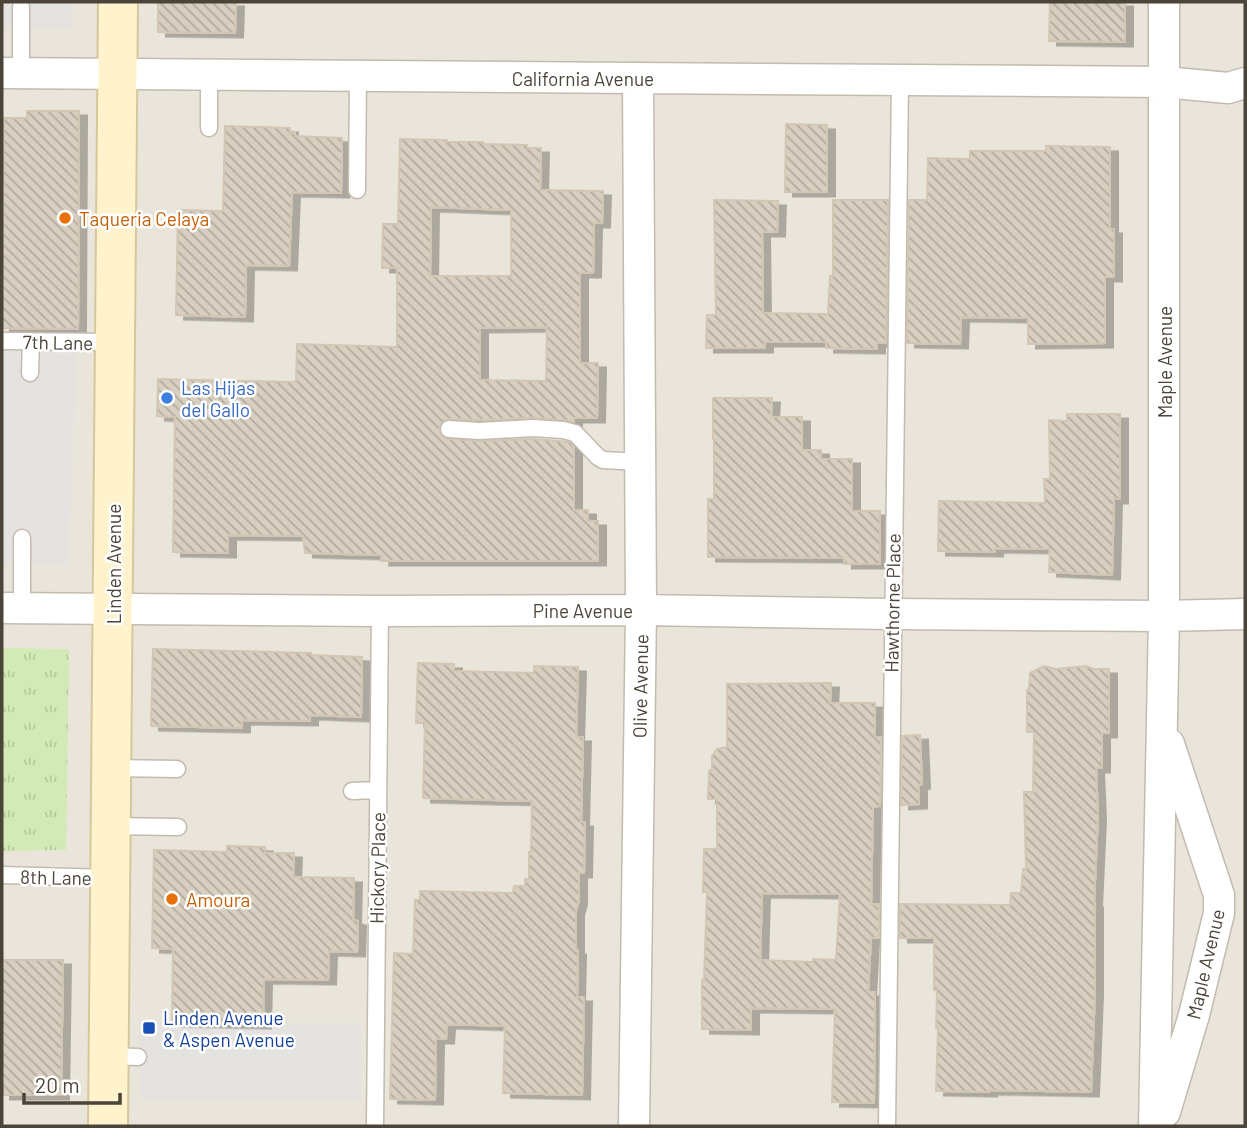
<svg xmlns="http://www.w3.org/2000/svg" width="1247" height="1128" viewBox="0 0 1247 1128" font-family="Barlow,sans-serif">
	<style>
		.residential { fill: #eae5da }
		.grass { fill: url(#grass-tufts) }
		.parking { fill: #e5e3e0 }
		.building { fill: url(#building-back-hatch); stroke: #d3c7b4; stroke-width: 2; fill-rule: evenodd; filter: url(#shadow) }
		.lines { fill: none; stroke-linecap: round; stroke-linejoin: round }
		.lane-casing { stroke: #c2bbae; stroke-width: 19 }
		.street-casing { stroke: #c2bbae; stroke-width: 33 }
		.secondary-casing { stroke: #d6c79b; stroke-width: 42 }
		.lane { stroke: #fff; stroke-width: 16 }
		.street { stroke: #fff; stroke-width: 30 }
		.secondary { stroke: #fff3cd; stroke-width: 38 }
		.food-dot { fill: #e8710a; stroke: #fff; stroke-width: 2.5 }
		.shop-dot { fill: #3f7fe0; stroke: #fff; stroke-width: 2.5 }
		.transit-dot { fill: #1a4fb4; stroke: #fff; stroke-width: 2.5 }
		.labels { text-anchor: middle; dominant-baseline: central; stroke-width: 5; stroke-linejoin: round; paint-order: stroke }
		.street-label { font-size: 19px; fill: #4b4439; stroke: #fff }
		.food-label { font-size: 19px; fill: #c56008; stroke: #fff; text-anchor: start }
		.shop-label { font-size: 19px; fill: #366cbe; stroke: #fff; text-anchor: start }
		.transit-label { font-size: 19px; fill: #164399; stroke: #fff; text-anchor: start }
	</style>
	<defs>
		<pattern id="grass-tufts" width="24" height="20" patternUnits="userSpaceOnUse" patternTransform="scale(1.75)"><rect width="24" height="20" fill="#d2eab5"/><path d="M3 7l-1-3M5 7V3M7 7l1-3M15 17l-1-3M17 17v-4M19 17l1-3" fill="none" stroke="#b6ca9c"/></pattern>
		<pattern id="building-back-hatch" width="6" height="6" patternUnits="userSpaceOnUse" patternTransform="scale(1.75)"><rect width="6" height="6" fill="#d8cfc1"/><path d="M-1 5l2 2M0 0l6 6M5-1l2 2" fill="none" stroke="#b1aa9e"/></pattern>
		<filter id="shadow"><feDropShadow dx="8" dy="4.5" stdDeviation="0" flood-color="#0004"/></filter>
	</defs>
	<rect width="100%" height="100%" fill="#f6f3ec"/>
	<path class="residential" d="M2,2H1245V1126H2Z"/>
	<path class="grass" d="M2,648L69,649L66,850L2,851Z"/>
	<path class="parking" d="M2,2H71V29H2Z
		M78,329L68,565L2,564V335Z
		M139,1022L361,1023V1099H140L138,1057Z"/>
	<path class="building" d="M158,2H236L235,33L158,32Z
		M1050,2H1125V42L1049,41Z
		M27,111H79L78,329L2,328L4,118H27Z
		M786,124L827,125V192H785Z
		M225,126L290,128V134L295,133V136L342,138L341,193L292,192L289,266L246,265L245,317L176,315L178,210L223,211Z
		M400,139L447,140V142H483V144L527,145V148H541L540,190L603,191L602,223H594L593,273H580V363H598L597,418H574V422L564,420L534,418L479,420L449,419L441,423L439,429L443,437L448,439L480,441L533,439L570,442L574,447V510H588V521H598V561H381L382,555L305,553L303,536L228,535V553L173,552L175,417L157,416L158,379L296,382L297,344L397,347V268H382L383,224H398ZM431,207L511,210V276H430ZM547,327L546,381L480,380V328Z
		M1046,146L1110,147V229H1114V277H1105V343L1028,344V318L961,317L960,344L907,343L909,200H927L928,158L970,159V151H1046Z
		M714,200L778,201L777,232H762L763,313L828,314L830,276H833V200H888L886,343L877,342V349L826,348V342H765V348H706L707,315H716Z
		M713,398H772L771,417H802V450H821V459H852V511H880V564H844V558L708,557V499H714V439H713Z
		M1067,414H1120V499H1114L1112,575L1049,572L1050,549L995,548V552L938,551L939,501L1045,503L1044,479H1050L1049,420L1067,421Z
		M153,649L311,653V655L362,657L361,717L310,715V721L242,720V728L151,726Z
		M418,663L454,664V671L534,673V666L578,667L576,737H583L581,822H585L584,873H579V900L576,911V950H578L577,997H584L582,1095L503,1093L505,1026L447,1024L446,1039H436L435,1100L390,1099L394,953L413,954L415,900H420V891L513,893L514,886H525V879H529V852H531L532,801L423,798L425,723H416Z
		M1044,666L1056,669L1086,666L1094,669H1109V733H1102V768H1096L1098,815L1094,903H1095V991L1091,1092L989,1090V1092L936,1091L938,1028H936L937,990H934V938H900V904L1010,905L1011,893H1021L1023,869H1026L1024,792H1033L1034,732H1027V690L1029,689L1030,673Z
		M831,683L830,703H875V737H881L880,806L873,807L871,904H879V938H871L868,992H875L874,1103L832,1102L835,1009L751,1008V1030L702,1029V980H704L707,892H703L704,849H717V799H708L709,771L712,769V756L717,749L727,747V684ZM762,893L840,894L836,960L813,959V962L760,960Z
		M920,735L922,784L919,785V804L901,805L902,736Z
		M227,846L265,847V853H294L293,877L354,878L353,920L358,921L357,952L329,951L328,980L264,979L263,1024L172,1022L173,949L152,948L154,850L227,852Z
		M2,960H63L61,1095H2Z"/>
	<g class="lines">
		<g class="lane-casing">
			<path id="lane" d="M21,7V73
				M209,128V75
				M357,190L358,76
				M2,341L115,342
				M30,373L31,341
				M449,429L479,431L533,428L563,430L575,433L598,457L603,460L640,462
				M22,608V538
				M111,768L177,769
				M352,791L378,790
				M110,826L178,827
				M2,875L110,878
				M109,1056L138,1057
				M375,1126L380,611
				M887,1126L900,81"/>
		</g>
		<g class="street-casing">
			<path id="street" d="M2,73L1164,82L1228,88L1245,83
				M2,608L380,611L641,610L892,614L1164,616L1245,614
				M1165,1112L1194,1015L1219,913V895L1169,744
				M634,1126L641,610L638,78
				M1154,1126L1164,616V2"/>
		</g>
		<g class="secondary-casing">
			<path id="secondary" d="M108,1126L118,2"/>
		</g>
		<use href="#lane" class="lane"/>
		<use href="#street" class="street"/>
		<use href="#secondary" class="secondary"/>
	</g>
	<g class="food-dot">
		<circle cx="65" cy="218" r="7"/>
		<circle cx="172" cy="899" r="7"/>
	</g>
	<circle class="shop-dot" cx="167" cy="398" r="7"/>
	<rect class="transit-dot" x="142" y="1021" width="14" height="14" rx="3.5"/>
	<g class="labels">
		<g class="street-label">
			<text x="583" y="78">California Avenue</text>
			<text transform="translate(58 342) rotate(1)">7th Lane</text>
			<text transform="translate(1164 362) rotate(-90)">Maple Avenue</text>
			<text transform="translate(113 564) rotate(-90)">Linden Avenue</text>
			<text transform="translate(892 603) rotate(-89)">Hawthorne Place</text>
			<text x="583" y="610">Pine Avenue</text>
			<text transform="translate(640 686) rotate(-89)">Olive Avenue</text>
			<text transform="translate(377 868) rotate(-89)">Hickory Place</text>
			<text transform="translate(56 877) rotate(1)">8th Lane</text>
			<text transform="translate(1205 964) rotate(-77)">Maple Avenue</text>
		</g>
		<g class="food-label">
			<text x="79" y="218">Taqueria Celaya</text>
			<text x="186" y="899">Amoura</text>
		</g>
		<g class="shop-label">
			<text x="181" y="387">Las Hijas<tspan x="181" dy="22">del Gallo</tspan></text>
		</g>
		<g class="transit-label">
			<text x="163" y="1017">Linden Avenue<tspan x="163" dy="22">&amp; Aspen Avenue</tspan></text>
		</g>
	</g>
	<rect width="1247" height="1128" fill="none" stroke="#4b4439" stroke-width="7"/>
	<path d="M24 1093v10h96v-10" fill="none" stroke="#4b4439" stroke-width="3.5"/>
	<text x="35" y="1093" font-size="21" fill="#4b4439" stroke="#ffffff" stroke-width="5" paint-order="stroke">20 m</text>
</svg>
